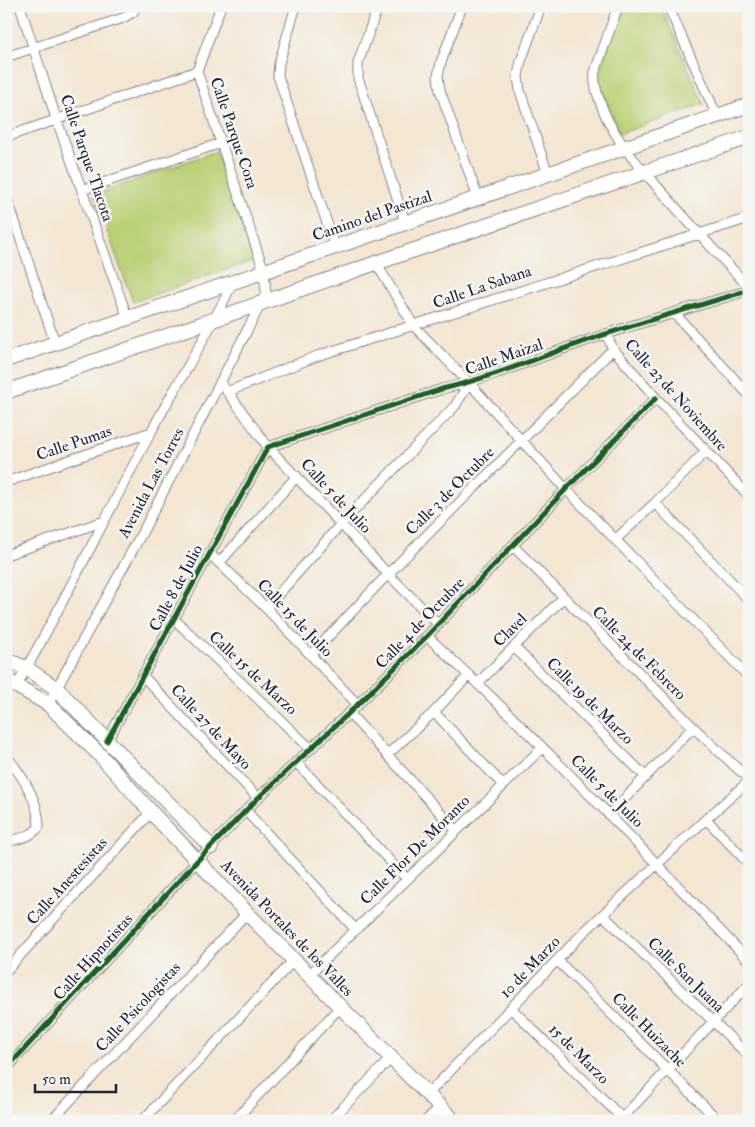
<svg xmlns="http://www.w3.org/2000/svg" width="755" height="1127" viewBox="0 0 755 1127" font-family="'IM FELL Double Pica',serif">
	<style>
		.green { fill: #b9d075; stroke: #6e7958 }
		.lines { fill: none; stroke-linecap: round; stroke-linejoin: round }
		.street-casing { stroke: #8a8486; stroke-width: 11 }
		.secondary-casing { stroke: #8a8486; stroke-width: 16 }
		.street { stroke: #fff; stroke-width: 9 }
		.secondary { stroke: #fff; stroke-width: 14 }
		.cycleway-casing { stroke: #f6f6f2; stroke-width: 8 }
		.cycleway { stroke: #1b5e20; stroke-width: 5 }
		.labels { text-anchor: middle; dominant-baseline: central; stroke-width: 5; stroke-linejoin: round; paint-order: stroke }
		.street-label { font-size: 16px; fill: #22223b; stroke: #f6f6f2 }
	</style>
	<rect width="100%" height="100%" fill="#f6f6f2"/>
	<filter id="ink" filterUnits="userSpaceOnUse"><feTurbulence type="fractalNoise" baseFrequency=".02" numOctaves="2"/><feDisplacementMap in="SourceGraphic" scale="10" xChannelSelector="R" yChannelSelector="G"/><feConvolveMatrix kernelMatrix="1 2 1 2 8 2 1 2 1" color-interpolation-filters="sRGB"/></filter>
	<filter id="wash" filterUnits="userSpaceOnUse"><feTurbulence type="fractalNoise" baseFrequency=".0096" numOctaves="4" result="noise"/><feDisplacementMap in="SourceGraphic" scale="20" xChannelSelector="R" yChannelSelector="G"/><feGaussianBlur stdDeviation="1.12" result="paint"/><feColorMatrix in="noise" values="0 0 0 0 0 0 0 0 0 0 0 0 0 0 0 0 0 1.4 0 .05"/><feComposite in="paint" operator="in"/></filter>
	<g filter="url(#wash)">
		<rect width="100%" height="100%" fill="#f3e6d2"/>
		<path class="green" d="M624,6H661L704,104L619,134L597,75Z
			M216,151L255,260L133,302L94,195Z"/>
	</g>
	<g filter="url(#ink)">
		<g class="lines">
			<g class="street-casing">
				<path id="street" d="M20,6L56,118L128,319
					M296,6L279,63L278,76L335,247
					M378,6L358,63V78L405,222
					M462,6L441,62L438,76L440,90L478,198
					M541,6L521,61L518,76L520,91L548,174
					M618,6L595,72C592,88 606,119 615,133C628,155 646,174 663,193C691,225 719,256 749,287
					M668,6L717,116
					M6,57L123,18L133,12L137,6
					M6,137L197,71
					M82,190L221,143
					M6,195L55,343
					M376,263L414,326L469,383L566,489L749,677
					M675,314L749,395
					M606,334L613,349L656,398L749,496
					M224,387L268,447L388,574L438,624
					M227,392L317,356L749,218
					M6,482L151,432
					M655,503L749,600
					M615,540L655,503L706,451
					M513,546L693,727L739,770L749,777
					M209,553L266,608L358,705
					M6,555L104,521
					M219,563L297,476
					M266,608L342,523L455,406L469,383
					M174,619L311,749
					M427,636C539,740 644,850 749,961
					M514,647L646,777
					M311,655L388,574L613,349
					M143,676L258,798
					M478,683L563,598
					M17,685C64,603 105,517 150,434C177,383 208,335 232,284
					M48,704L143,531L266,294L264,271L197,71L221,6
					M434,712L503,785
					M349,713L456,830
					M107,741L268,447L442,389C498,376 551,352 606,334C653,319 701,305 749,290
					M387,755L434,712L469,675
					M6,756C22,775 39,801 39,827C30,838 19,838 6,842
					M297,763L407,879
					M246,811L356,930
					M610,814L693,727
					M706,819L749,864
					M603,915L749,1056
					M558,961L719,1121
					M6,971L151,812
					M309,975L542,748
					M512,1009L625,1121
					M6,1069L197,861L258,798L349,713L427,636L566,489L656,398
					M428,1094L585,931L706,819L749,781
					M622,1118L749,984
					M51,1121L247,913
					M142,1121L293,961
					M234,1121L340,1007
					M330,1121L391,1058
					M426,1121L440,1106"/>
			</g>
			<g class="secondary-casing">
				<path id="secondary" d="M6,360L749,105
					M6,392L376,263L749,137
					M6,660L26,668L57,689L211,847
					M6,680L48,704L99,754L151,812L247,913L454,1121"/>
			</g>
			<use href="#street" class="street"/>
			<use href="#secondary" class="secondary"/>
			<g class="cycleway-casing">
				<path id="cycleway" d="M107,741L268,447L442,389C498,376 551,352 606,334C653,319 701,305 749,290
					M6,1069L197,861L258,798L349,713L427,636L566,489L656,398"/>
			</g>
			<use href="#cycleway" class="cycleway"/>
		</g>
	</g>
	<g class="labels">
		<g class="street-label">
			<text transform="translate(234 133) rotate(71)">Calle Parque Cora</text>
			<text transform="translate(87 158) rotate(71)">Calle Parque Tlacota</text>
			<text transform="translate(372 216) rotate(-19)">Camino del Pastizal</text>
			<text transform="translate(482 287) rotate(-19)">Calle La Sabana</text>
			<text transform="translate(504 357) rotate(-19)">Calle Maizal</text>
			<text transform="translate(676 395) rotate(48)">Calle 23 de Noviembre</text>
			<text transform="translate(74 443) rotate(-19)">Calle Pumas</text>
			<text transform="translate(151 483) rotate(-62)">Avenida Las Torres</text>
			<text transform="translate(450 491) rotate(-45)">Calle 3 de Octubre</text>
			<text transform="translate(336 496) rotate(47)">Calle 5 de Julio</text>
			<text transform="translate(176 588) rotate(-62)">Calle 8 de Julio</text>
			<text transform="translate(295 618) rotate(46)">Calle 15 de Julio</text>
			<text transform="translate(420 623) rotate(-46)">Calle 4 de Octubre</text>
			<text transform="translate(510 630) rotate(-45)">Clavel</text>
			<text transform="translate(639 653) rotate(45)">Calle 24 de Febrero</text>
			<text transform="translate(253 673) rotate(43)">Calle 15 de Marzo</text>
			<text transform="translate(590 701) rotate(45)">Calle 19 de Marzo</text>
			<text transform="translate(211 727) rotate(47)">Calle 27 de Mayo</text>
			<text transform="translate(607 791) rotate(45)">Calle 5 de Julio</text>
			<text transform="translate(415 850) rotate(-45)">Calle Flor De Moranto</text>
			<text transform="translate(67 881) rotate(-48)">Calle Anestesistas</text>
			<text transform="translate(287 928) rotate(46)">Avenida Portales de los Valles</text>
			<text transform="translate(93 957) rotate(-48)">Calle Hipnotistas</text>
			<text transform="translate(530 967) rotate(-46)">10 de Marzo</text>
			<text transform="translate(686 975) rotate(44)">Calle San Juana</text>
			<text transform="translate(138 1007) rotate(-47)">Calle Psicologistas</text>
			<text transform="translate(649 1030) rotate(45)">Calle Huizache</text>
			<text transform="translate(579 1054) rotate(45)">15 de Marzo</text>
		</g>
	</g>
	<rect width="755" height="1127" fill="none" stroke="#f6f6f2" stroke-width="25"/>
	<path d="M35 1084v8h81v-8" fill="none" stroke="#22223b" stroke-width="2.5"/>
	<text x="42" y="1084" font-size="15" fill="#22223b" stroke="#f6f6f2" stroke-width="4" paint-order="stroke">50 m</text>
</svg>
